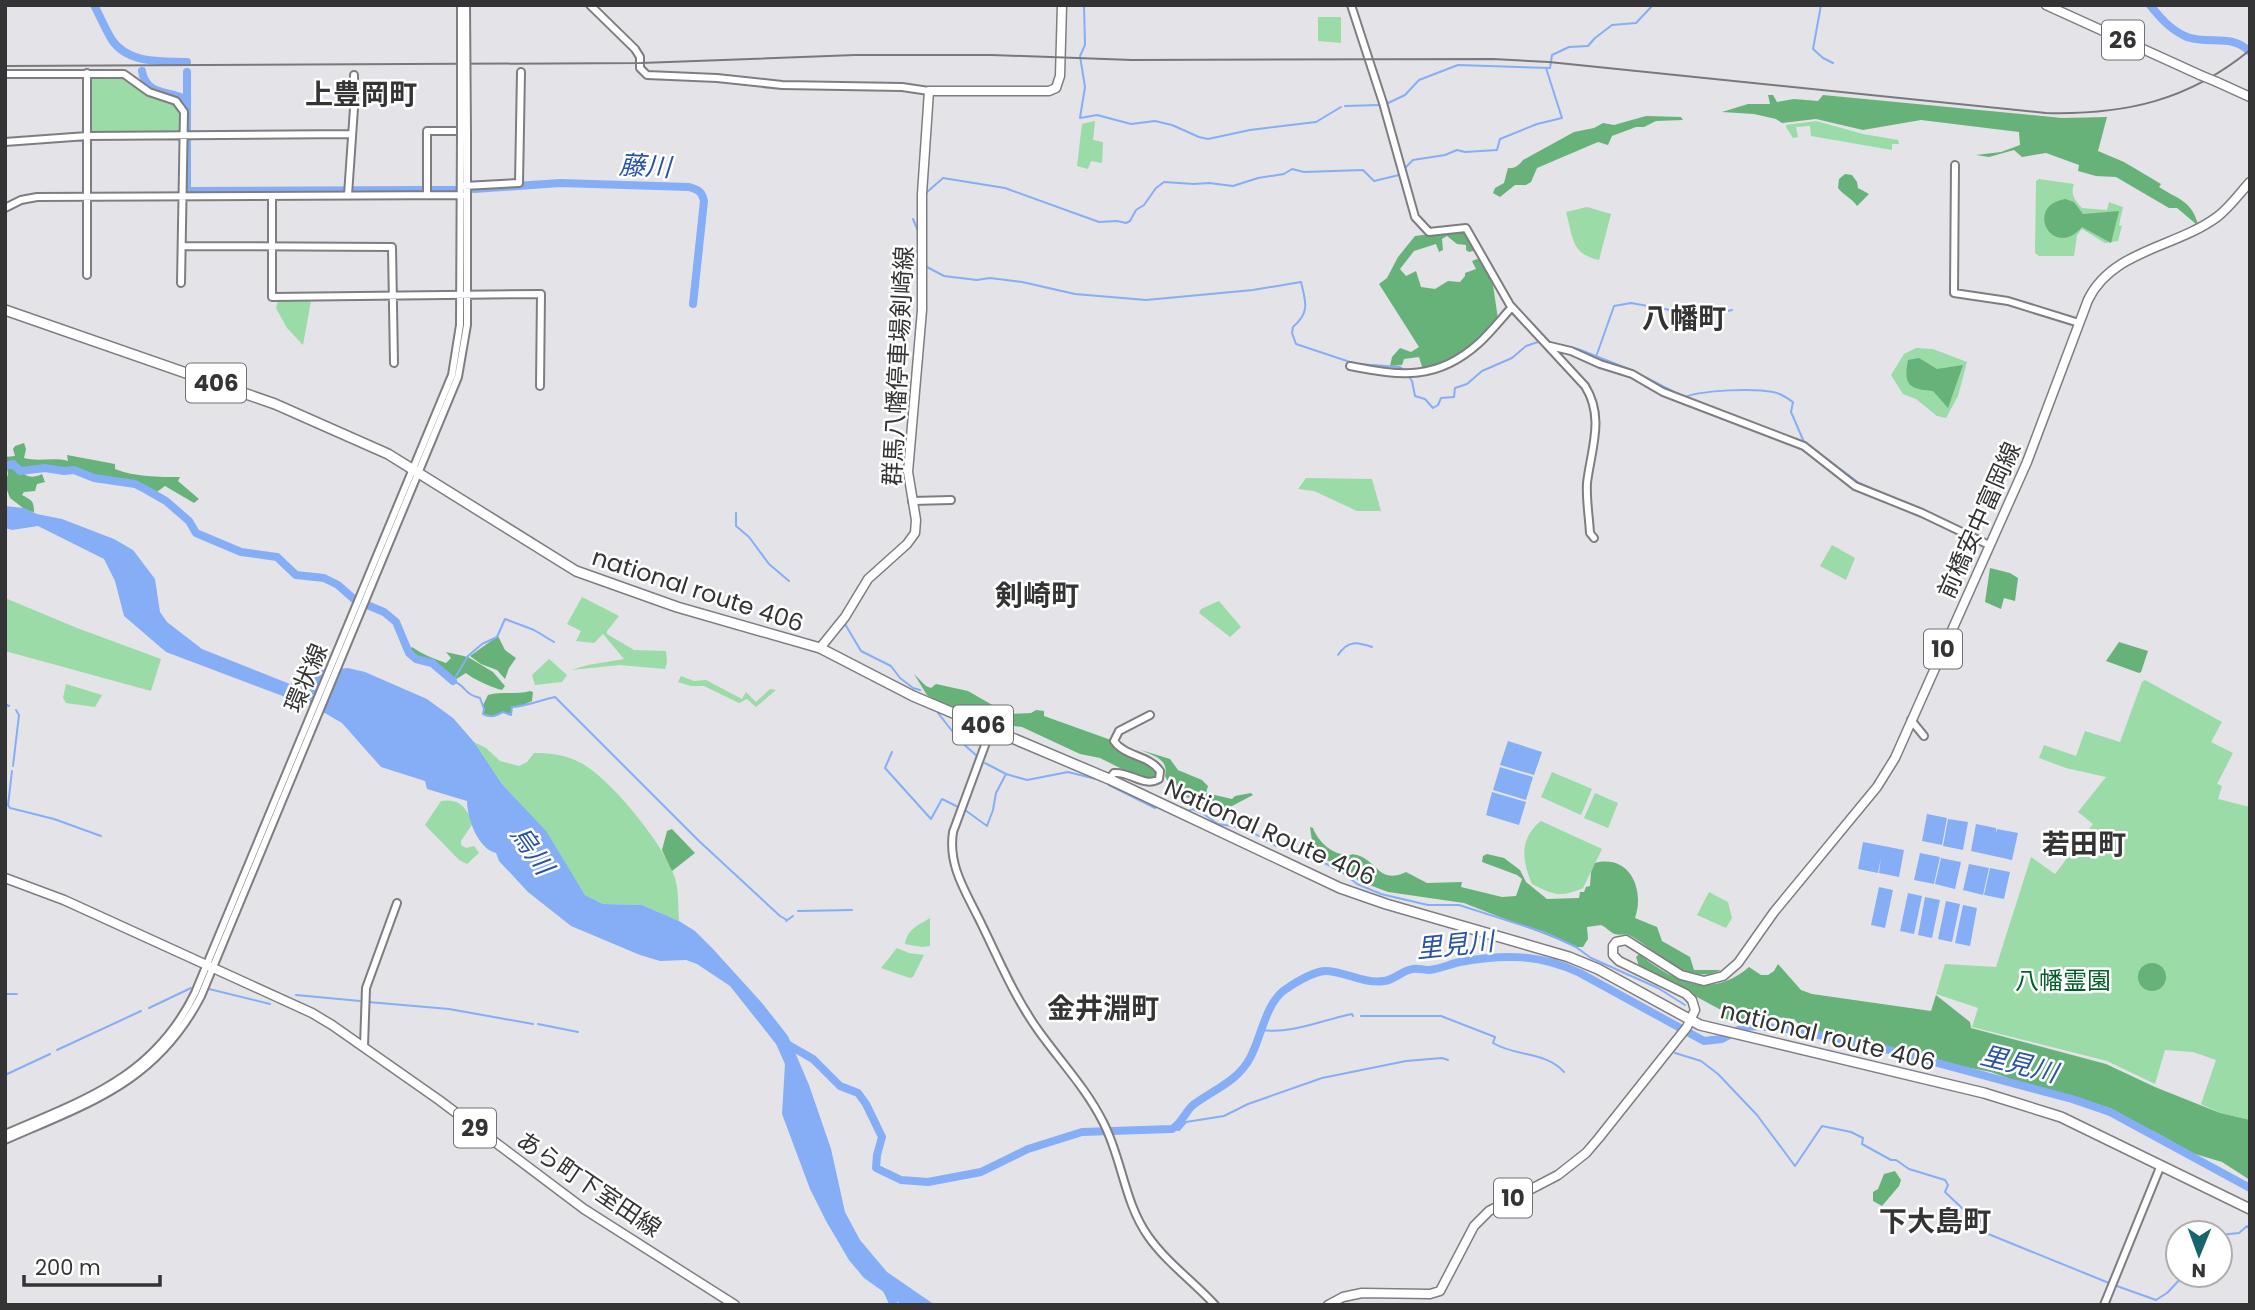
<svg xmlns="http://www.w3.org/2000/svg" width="2255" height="1310" viewBox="0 0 2255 1310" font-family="Poppins,'Noto Sans JP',sans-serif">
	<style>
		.green { fill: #9adba7 }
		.forest { fill: #67b278 }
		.water { fill: #86aef6 }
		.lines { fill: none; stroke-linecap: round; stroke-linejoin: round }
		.stream { stroke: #86aef6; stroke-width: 2 }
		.river { stroke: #86aef6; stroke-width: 8 }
		.minor-casing { stroke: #7e7e82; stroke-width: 10 }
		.major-casing { stroke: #7e7e82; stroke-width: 11 }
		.highway-casing { stroke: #7e7e82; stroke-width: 12 }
		.minor { stroke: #fff; stroke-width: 6 }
		.major { stroke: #fff; stroke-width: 8 }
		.highway { stroke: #fff; stroke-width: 9 }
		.rail { stroke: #79797c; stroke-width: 2 }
		.minor-bridge-casing { stroke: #7e7e82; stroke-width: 10; stroke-linecap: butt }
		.major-bridge-casing { stroke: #7e7e82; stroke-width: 11; stroke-linecap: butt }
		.minor-bridge { stroke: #fff; stroke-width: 6 }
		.major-bridge { stroke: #fff; stroke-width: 8 }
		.labels { text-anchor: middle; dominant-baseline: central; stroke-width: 5; stroke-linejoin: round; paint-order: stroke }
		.shield { fill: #fff; stroke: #717172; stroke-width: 2 }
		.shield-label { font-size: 23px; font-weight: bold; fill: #343435 }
		.street-label { font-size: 24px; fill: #343435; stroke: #fff }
		.park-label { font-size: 24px; fill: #045f2a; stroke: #fff }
		.water-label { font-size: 26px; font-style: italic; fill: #2853a7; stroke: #fff }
		.quarter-label { font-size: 28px; font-weight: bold; fill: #343435; stroke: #fff }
	</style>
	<rect width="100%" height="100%" fill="#e4e3e8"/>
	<path class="green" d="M1318,17H1341V43L1318,41Z
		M92,76L122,77L148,95L175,103L181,112L180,129L177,132H93L89,129L90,79Z
		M1095,121L1093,140L1103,142L1102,163L1091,161L1088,169L1077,166L1082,124Z
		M1816,121L1863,134L1898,140L1899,144H1892V150L1811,136L1810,126L1796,127L1798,137L1793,138L1786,127V125Z
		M2039,179L2074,184C2070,194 2075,201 2082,208L2107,210L2109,202L2123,207L2119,225L2122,226L2118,241L2105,243L2082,229L2077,235L2074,256H2039L2035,253L2036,181Z
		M1587,207L1611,214L1599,260C1571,254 1573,237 1566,212Z
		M278,301H311L303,345L287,328L276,308Z
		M1916,348L1933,349L1967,362L1958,396L1946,418L1937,416L1916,399L1903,394L1891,375L1904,354Z
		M1306,478L1372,479L1381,511H1357L1314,491L1298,489Z
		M1832,545L1855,558L1846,580L1820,566Z
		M582,597L619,616L607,631V634L634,650L666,651L667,662L665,669L620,665L571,670L588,665L624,659L603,634L594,643L576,641L581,631L567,624Z
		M5,598L77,628L161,659L151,691L5,651Z
		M1219,601L1241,627L1230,637L1199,613L1201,609Z
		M549,659L567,675L562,682L535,685L532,675Z
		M681,676L694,681L706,680L742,699L746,692L756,702L770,689L776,690L756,707L747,699L739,703L704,686H691L678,682Z
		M2145,680L2222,722L2211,742L2233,753L2217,784L2222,786L2218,799L2250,807V1120L2220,1113L2201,1104L2216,1060L2193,1052L2165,1050L2155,1084L2107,1061L1972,1027L1978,1008L1936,994L1945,964L1996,967L2031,857L2055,874L2093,824L2078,812L2106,777L2066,768L2039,758L2044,745L2076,756L2085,731L2120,742L2142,682Z
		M66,684L102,695L95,707L66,703L63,698Z
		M474,742L486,748L500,761L519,766L527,762L534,753C551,753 566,755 581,763C610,778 666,847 675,878C679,892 678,907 679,921L642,905L603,904L585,895L545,831L502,784Z
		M1552,772L1592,789L1581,815L1541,797Z
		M1595,793L1618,803L1608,828L1584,818Z
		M441,801C459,798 466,807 473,823L461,841V845L466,848L474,846L479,853L467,864L459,860L425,825Z
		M1541,821L1602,849L1583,888C1560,898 1554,895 1532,884C1522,861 1519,838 1541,821Z
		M1709,892L1728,902L1732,918L1726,928L1697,915Z
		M930,918V946L922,947L905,944C907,929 919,925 930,918Z
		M897,948L909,953L924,955L913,977L910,978L881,968Z"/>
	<path class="forest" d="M1768,95H1773L1777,102L1794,99L1818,101L1823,95L2062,118L2107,117L2098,151L2124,162L2161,184L2159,187C2179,200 2191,200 2198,224H2196L2177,208H2169L2116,177L2096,176L2078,171L2079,165L2046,153L2022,157L2014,150L1989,157L1976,155L2001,152L2020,145L2019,132L1921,120L1863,130L1816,119L1782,123L1776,119L1754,114L1722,112L1748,104H1770Z
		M1646,116L1681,117L1683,120L1656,121L1644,127H1636L1612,136L1608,145L1598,142L1537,168L1531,182L1526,185H1515L1500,197L1493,193L1495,188L1504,183L1508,168C1515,169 1519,165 1523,160L1574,132L1594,128L1603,123L1614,125Z
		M1845,174L1852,175L1857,182L1858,188L1869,194L1857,206C1852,198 1844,196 1838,188L1839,179Z
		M2065,199L2074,202L2083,214L2119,211L2111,243L2082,227C2053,261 2023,206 2065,199Z
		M1462,230L1475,246L1473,251L1469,252L1466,250V245L1457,244L1447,236L1442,239L1443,250L1439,252L1436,244L1414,251L1400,269L1406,276L1416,271L1421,287L1435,289L1448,281L1460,282L1465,276V273L1476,269L1472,261L1477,259L1482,260L1493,285L1498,319C1474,344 1457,360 1423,370L1419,357L1404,359L1402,365L1390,366L1392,357L1400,348L1411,352L1419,347L1379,284L1387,278L1398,257L1415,236Z
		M1919,358L1937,369L1963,365L1948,408L1933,391C1909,389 1903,385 1908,360Z
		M24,443L26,449L24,458C37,462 54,457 68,461L67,455L115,464V469C136,477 158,477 180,477L178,481L199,499L194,503L165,486L154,494L135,484L94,478L74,470L64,471L45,468L21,471C26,478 34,478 42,474L45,482L37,484L35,491L24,492L22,495C31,500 34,500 34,512L27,511L10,498L5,485L8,474L5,457L15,456L13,449L15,446Z
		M1990,568L2010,573L2018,578L2015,601L2004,598L2001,609L1985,602Z
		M498,636L505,650L516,658L509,668L505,679L497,670L481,664L470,656Z
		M2119,642L2148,651L2141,672L2139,673L2106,661Z
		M412,647C422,654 434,659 446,663L451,658L446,652L468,657L493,672L505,686L502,690C493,688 473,679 466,673L453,681L432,663L416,659L408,651Z
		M914,674L926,686L931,688L936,684L968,691L1008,714L1031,713L1036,710L1044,711V716L1111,740L1115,749L1156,770L1157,775L1150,779L1130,773L1100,758L1080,754L1022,727L994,724L937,701L927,695Z
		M530,691L533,692L532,701L519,707H511L512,714L503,712L493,717L483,714V705L488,695C502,691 516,695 530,691Z
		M1141,750L1170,759L1178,770L1202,780L1208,786L1206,793L1232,799L1235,796L1251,793L1253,795L1232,806L1224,808L1210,805L1183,796L1172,789L1165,776C1169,759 1154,756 1141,750Z
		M1310,827L1313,828C1318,841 1330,853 1346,855C1353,856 1349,853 1357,855C1378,861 1379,885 1406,872L1427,883L1462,882L1461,887L1502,897L1516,896L1522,879L1517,875L1482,862L1483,856L1487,854L1504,858L1520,870L1526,882L1547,899L1579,898L1580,892H1584L1586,887L1590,886L1591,872L1595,863C1630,854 1645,890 1635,918L1657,927L1662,941L1690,957L1694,970H1721C1687,987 1658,951 1631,936C1625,933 1620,936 1615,934C1611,933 1606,927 1601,925L1587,927L1588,939L1583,947H1577L1464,903L1388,892L1359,881L1339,865L1314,855Z
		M672,829L695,853L672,871L662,850L667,831Z
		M1639,954C1674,982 1711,1000 1749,967L1761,975H1768L1774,971L1778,964L1801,990L1812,994L1931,1011L1936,995L1970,1022L1971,1028L2106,1064L2155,1087L2220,1113L2250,1120V1180L2222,1162L2192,1153L2159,1134L2113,1112L2066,1096L2044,1091L1991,1072L1868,1048L1803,1029L1794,1019L1759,1015L1736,1023L1719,1016L1723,1011L1639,966L1636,957Z
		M2138 977a14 14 0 1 1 28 0a14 14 0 1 1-28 0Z
		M1895,1171L1901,1180L1899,1186L1882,1206L1873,1201V1192L1878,1189L1884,1174Z"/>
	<path class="water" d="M5,506L24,508L37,514L62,519L114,539L133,550L155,579L160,612L167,622L202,649L290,684L310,679L317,671L323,670L348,668L365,672L427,699L453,718L474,742L502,784L546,831L585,895L603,904L642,905L679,921L695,931L713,949L762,1003L788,1036L809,1085L831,1149L845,1212L860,1240L887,1272L935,1305H902L864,1278L849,1260L826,1221L810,1189L782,1114L785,1064L776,1044L730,986L697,964L686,960L660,961L640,955L571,926L528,892L499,861L496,853C478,849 467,818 467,801L427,789L425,781L381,767L342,723L304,701L288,698L166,652L124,616L115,581L104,559L38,526L12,530L5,528Z
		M1508,741L1542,752L1534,775L1500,765Z
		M1500,767L1533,777L1526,800L1493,790Z
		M1492,792L1526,802L1519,825L1486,815Z
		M1927,814L1947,818L1942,845L1922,841Z
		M1948,819L1968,822L1963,850L1943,846Z
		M1976,824L1996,828V833L1997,829L2018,833L2012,860L1971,851Z
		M1863,842L1904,850L1899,877L1879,873L1881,857L1878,873L1858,869Z
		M1920,853L1940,857L1934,884L1914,880Z
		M1941,858L1961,862L1955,889L1935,884Z
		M1969,864L1989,868L1983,895L1963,890Z
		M1990,868L2010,872L2004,899L1984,895Z
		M1879,887L1893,890L1885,928L1871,925Z
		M1908,893L1922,896L1914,934L1900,931Z
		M1925,897L1940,900L1932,938L1918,935Z
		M1946,901L1960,904L1952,942L1938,939Z
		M1963,905L1977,908L1970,946L1955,943Z"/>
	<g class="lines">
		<path class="stream" d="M1084,5L1085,45L1080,56L1085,87L1080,118L1097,115L1131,124L1155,121L1172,125L1199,137L1208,139L1250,130L1316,122L1341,107
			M1821,5L1813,49L1823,58L1833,63
			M1386,104L1405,95L1419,80L1458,65L1550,68L1552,55L1569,47L1588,46L1595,38L1612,25L1636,23L1653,5
			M1345,106L1380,105
			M1405,168L1413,160L1445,155L1457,150L1465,152L1497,150L1500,139L1537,124L1562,118L1546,68
			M926,193L943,178L1005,188L1099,222L1117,221L1126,223L1130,221L1136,210L1144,205L1156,188L1164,182L1194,184L1209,183L1233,186L1258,178L1284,174L1292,169L1304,172L1363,170L1374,181L1399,175
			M913,219L918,231
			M927,267L944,276L977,280L990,278L1022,282L1075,294L1146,300L1253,290L1301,282C1306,303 1310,312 1293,327L1292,333L1296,344L1353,363
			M1547,342L1578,349L1631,370L1680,395
			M1596,357L1614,306L1631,303L1687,313L1710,309L1723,312L1732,310
			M1358,364L1400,367L1404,370
			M1407,374L1412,381L1415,396L1425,399L1433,408L1438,405L1441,398L1454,397L1455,388L1467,384L1482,371L1512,358L1526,346L1541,341
			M1685,397C1703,390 1754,388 1773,392C1780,393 1787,398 1793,402L1791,412L1804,442L1859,483L1984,538
			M736,513V526L749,537L769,564L789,581
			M845,624L861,651L891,666L900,678L913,688L920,690
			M554,642L534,630L505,619L497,637L482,644L468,656L453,681C467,686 463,694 480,698L484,709L483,714C492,718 495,716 503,712L511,715L512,707C524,707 541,700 555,697L699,841L780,916L787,920
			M1338,655C1348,640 1357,642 1372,647
			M5,704L9,706
			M938,713L960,741L977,756
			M892,752L885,768L931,819L942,799L960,808
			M985,763L1006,774L1027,780L1068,772L1100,780
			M13,766L19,715L16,710
			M12,771L8,805L10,808L54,819L101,836
			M1109,785L1155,808
			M1174,805L1189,811L1192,809L1202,813L1218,824L1245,828L1276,846L1303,852L1342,872L1357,884L1381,894L1428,905H1459L1546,933L1576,947L1591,958L1658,988L1685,1005
			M965,810L987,826L993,810L996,793L1006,774
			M798,911L852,910
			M786,921L793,916
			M209,989L270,1004
			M5,994H17
			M296,995L360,1001
			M368,1002L449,1009L533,1024
			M149,1008L191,988
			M1361,1016H1441L1495,1037L1493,1043C1516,1057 1545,1051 1564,1072
			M538,1024L578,1032
			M1262,1030C1293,1034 1322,1020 1352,1014L1353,1016
			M57,1050L141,1011
			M1675,1053L1701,1061L1718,1074L1757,1115L1795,1166L1822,1126L1851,1132L1863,1138L1862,1144L1891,1160H1896L1909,1169L1945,1180L1948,1185L1945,1192L1965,1211L1981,1220L1976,1229L2109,1283
			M5,1075L50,1054
			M1172,1129L1179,1130L1186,1122L1224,1116L1248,1104L1322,1078L1406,1061L1442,1058L1448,1060
			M2220,1235L2239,1233L2247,1226L2250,1230
			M2114,1285L2156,1300L2167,1293L2184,1275"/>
		<path class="river" d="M94,5C100,16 105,29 112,40C128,64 162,61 187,62
			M2150,5C2161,19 2171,30 2187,37C2209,45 2232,33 2250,52
			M142,71C146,96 169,90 187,100
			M187,72V188L190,191L423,190
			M474,189L560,183L689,187C698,190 702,191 704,201L693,304
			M431,190H454
			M5,466L13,464L20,471L45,468L64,471L74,470L94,478L135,484L145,489L166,501L189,521L196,533L241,552L277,557L296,575L324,578L338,585L355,600L384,612L396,622L409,653L416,659L432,663L453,681
			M785,1043L813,1059L840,1086L858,1093L866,1104L882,1137L877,1155L876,1168L901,1180L928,1182L981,1172L1028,1149L1082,1132L1172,1129C1182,1123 1185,1112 1193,1105C1213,1090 1238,1081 1250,1058C1261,1038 1265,1006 1283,991C1293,984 1315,970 1327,971C1346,972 1364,984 1384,981C1395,980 1402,970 1413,969C1418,968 1424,970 1429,970C1440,969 1450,964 1460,962C1504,954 1540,954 1580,973L1704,1041L1722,1039L1744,1027L1757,1026L1795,1030L1889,1050L2072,1099L2110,1112L2250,1188
			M886,1288L894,1305"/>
		<g class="minor-casing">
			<path id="minor" d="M590,5L635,49L640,57V68L647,75L717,78L782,85L902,87L929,91
				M1351,5L1383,103L1415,217L1429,232L1466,228L1510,305L1585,386C1605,418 1591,449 1587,483C1586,499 1589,516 1590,533L1594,538
				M87,73V275
				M5,74H124L149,92L176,101L184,112L181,283
				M5,142L87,136L352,134
				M1955,165L1954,293L2008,301L2079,323
				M464,186L519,183L521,72
				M348,195L354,108V75
				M427,195V131H457
				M272,196V297L541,294L540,386
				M5,208L21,200L37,197L462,195
				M183,246L392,247L394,363
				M1550,346L1571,351L1600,364L1632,374L1663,392L1804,446L1855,486L1922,513L1989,545
				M1350,366C1401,376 1437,381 1479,343C1491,332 1501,319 1512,307
				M912,501L951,500
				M1911,720L1924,736
				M991,729L953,832C948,864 964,889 978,917C997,955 1013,995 1038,1030C1060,1061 1086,1088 1103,1122C1122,1158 1124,1202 1148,1236C1166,1262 1193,1281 1215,1305
				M1109,779L1114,773C1130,771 1144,788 1159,779L1160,771C1149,755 1125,757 1114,741L1119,731L1150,715
				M364,1046L366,988L397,903
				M5,1134C86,1099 154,1077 195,993L452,375L460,325L461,134
				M5,1140C89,1103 156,1083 201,996L458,377L467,325V135
				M2104,1305L2161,1165"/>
		</g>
		<g class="major-casing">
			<path id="major" d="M2046,5L2200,75
				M2217,82L2250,97
				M820,648L845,617L868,579L907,544L915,533L916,520L908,472L922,310V194L929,91H1049L1056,88L1060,76L1062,5
				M5,878L64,900L312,1013L332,1025L439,1100L584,1209L735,1305
				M1328,1305L1343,1297L1362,1293L1430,1294L1440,1291L1474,1226L1489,1211L1558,1175L1586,1153L1598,1139L1687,1027L1695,1010L1692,1000L1686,994L1619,961L1613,955V946L1616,942L1626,940L1681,975L1704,981L1723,976L1738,963L1774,912L1877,787L1895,758L2027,462L2088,300C2112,250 2175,248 2217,217C2229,208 2239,194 2250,182"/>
		</g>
		<g class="highway-casing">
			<path id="highway" d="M5,310L275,404L388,454L576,571L677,607L820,648L913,696L1109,779L1340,888L1386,904L1569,957L1598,969L1700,1025L1984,1093L2061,1117L2250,1209"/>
		</g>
		<use href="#minor" class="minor"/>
		<use href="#major" class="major"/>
		<use href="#highway" class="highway"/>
		<path class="rail" d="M5,66L641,63L855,55H992L1132,60L1493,59L1549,62L2046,113C2124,115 2188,101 2250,50"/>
		<g class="minor-bridge-casing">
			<path id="minor-bridge" d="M461,5V134
				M466,5L467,135"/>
		</g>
		<g class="major-bridge-casing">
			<path id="major-bridge" d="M2200,75L2217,82"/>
		</g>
		<use href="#minor-bridge" class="minor-bridge"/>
		<use href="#major-bridge" class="major-bridge"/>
	</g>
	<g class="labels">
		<g class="shield">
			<rect x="2102" y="20.5" width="42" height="39" rx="5"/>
			<rect x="186" y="363.5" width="60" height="39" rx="5"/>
			<rect x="1924" y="629.5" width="38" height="39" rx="5"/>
			<rect x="953" y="705.5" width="60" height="39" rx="5"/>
			<rect x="454" y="1108.5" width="42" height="39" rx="5"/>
			<rect x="1494" y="1178.5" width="38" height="39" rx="5"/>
		</g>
		<g class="shield-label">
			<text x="2123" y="40">26</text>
			<text x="216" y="383">406</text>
			<text x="1943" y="649">10</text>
			<text x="983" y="725">406</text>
			<text x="475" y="1128">29</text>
			<text x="1513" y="1198">10</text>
		</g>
		<g class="street-label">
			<text transform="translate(898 366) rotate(-87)">群馬八幡停車場剣崎線</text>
			<text transform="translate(1979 520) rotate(-66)">前橋安中富岡線</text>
			<text transform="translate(698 590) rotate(18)">national route 406</text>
			<text transform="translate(306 678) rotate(-67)">環状線</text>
			<text transform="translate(1270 832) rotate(24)">National Route 406</text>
			<text transform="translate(1828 1036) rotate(14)">national route 406</text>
			<text transform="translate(589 1184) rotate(34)">あら町下室田線</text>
		</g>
		<g class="park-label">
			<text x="2063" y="980">八幡霊園</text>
		</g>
		<g class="water-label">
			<text transform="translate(645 166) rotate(3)">藤川</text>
			<text transform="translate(532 850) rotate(55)">烏川</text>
			<text transform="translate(1455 945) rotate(-6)">里見川</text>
			<text transform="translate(2019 1064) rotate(14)">里見川</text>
		</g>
		<g class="quarter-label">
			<text x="361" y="94">上豊岡町</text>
			<text x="1684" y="318">八幡町</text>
			<text x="1037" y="595">剣崎町</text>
			<text x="2084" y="844">若田町</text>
			<text x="1103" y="1008">金井淵町</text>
			<text x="1935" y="1221">下大島町</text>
		</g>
	</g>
	<rect width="2255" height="1310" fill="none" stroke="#343435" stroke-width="14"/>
	<g transform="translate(2199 1254) rotate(181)"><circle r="33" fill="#ffffff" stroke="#aeaeae" stroke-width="2"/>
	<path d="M0-5L12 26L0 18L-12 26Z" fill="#18666b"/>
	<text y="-10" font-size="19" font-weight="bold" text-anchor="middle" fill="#343435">N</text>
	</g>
	<path d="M24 1275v10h136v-10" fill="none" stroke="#343435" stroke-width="3.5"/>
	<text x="35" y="1275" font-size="21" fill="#343435" stroke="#ffffff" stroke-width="5" paint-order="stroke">200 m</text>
</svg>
